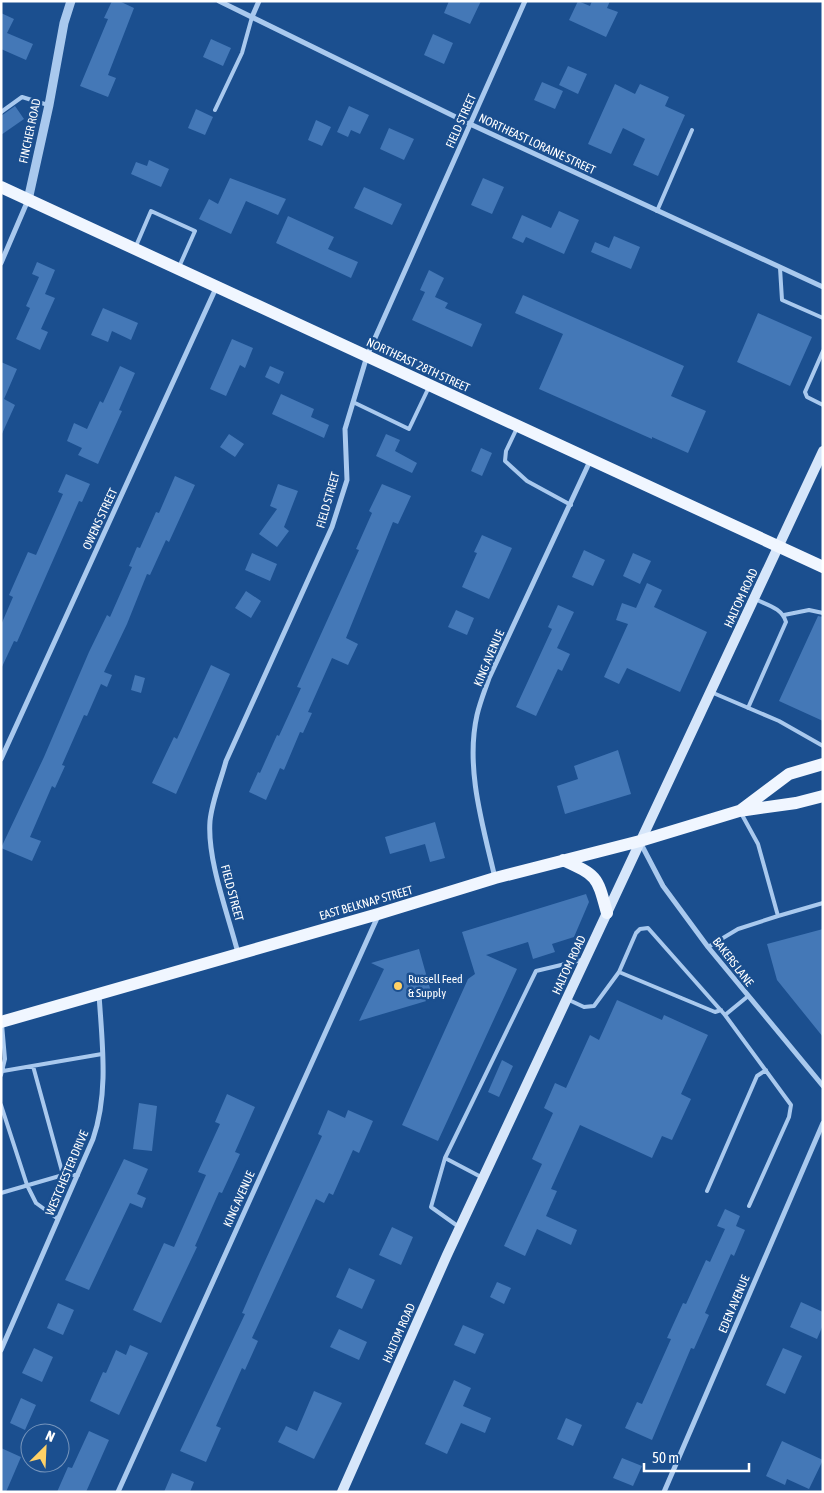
<svg xmlns="http://www.w3.org/2000/svg" width="824" height="1493" viewBox="0 0 824 1493" font-family="'Asap Condensed',sans-serif">
	<style>
		.building { fill: #4478b7 }
		.lines { fill: none; stroke-linecap: round; stroke-linejoin: round }
		.service { stroke: #a9c9ee; stroke-width: 4 }
		.minor { stroke: #a9c9ee; stroke-width: 5 }
		.tertiary { stroke: #a9c9ee; stroke-width: 9 }
		.secondary { stroke: #d6e6fa; stroke-width: 10 }
		.primary { stroke: #f0f6ff; stroke-width: 12 }
		.poi-dot { fill: #ffd166; stroke: #1b4f8f; stroke-width: 2 }
		.labels { text-anchor: middle; dominant-baseline: central; stroke-width: 5; stroke-linejoin: round; paint-order: stroke }
		.street-label { font-size: 12px; fill: #fff; stroke: #1b4f8f }
		.poi-label { font-size: 12px; fill: #fff; stroke: #1b4f8f; text-anchor: start }
	</style>
	<rect width="100%" height="100%" fill="#1b4f8f"/>
	<path class="building" d="M112,1H119L134,8L108,75L116,78L108,97L80,86L108,19L104,18Z
		M449,1H481L470,24L444,13Z
		M578,1L590,6L592,1H610L607,8L618,12L606,37L569,20Z
		M1,13L14,19L7,33L33,44L26,60L1,49Z
		M433,34L453,43L444,64L424,55Z
		M211,39L231,48L223,66L203,57Z
		M568,66L587,74L578,94L559,85Z
		M542,82L563,91L555,109L534,100Z
		M615,84L635,94L640,84L669,97L665,106L685,115L658,176L633,165L645,139L623,128L611,154L588,144Z
		M15,106L24,119L1,135V116Z
		M349,106L369,115L360,134L351,130L348,137L337,132Z
		M196,109L213,117L205,135L188,128Z
		M316,120L331,127L322,146L308,140Z
		M389,128L414,139L404,160L380,149Z
		M149,160L169,169L161,187L131,174L136,162L147,166Z
		M230,178L286,199L278,215L246,201L231,234L199,219L209,199L218,204Z
		M483,178L504,187L492,214L471,205Z
		M364,187L402,204L392,225L354,208Z
		M559,211L579,220L564,254L526,237L523,243L512,238L522,215L551,228Z
		M288,216L334,237L328,249L358,262L351,278L276,243Z
		M614,236L640,247L631,269L591,252L595,242L609,248Z
		M37,262L55,270L45,294L55,298L41,329L48,332L40,350L16,339L30,308L26,306L39,277L32,274Z
		M429,270L444,278L435,297L448,303L445,308L482,324L472,347L412,320L425,292L420,290Z
		M523,295L684,366L671,396L706,411L688,453L652,437V439L539,389L563,334L515,313Z
		M103,308L138,323L131,340L112,331L108,342L91,335Z
		M758,313L812,337L790,386L737,362Z
		M232,339L253,348L245,368L240,365L226,396L210,389Z
		M1,362L17,369L4,399L15,405L1,436Z
		M120,366L135,373L119,410L122,411L98,464L78,455L82,448L67,441L74,423L87,429L100,401L103,403Z
		M270,366L284,372L279,384L265,377Z
		M281,394L314,409L311,417L329,425L324,438L272,414Z
		M229,434L244,444L235,457L220,447Z
		M386,434L400,440L395,451L417,463L412,473L376,456Z
		M481,448L492,453L482,476L471,471Z
		M66,474L90,484L82,502L79,501L17,642L14,641L1,669V625L13,597L9,595L28,552L36,555L63,494L58,492Z
		M175,476L195,485L169,542L166,540L150,575L147,574L127,624L104,672L112,675L107,687L101,684L87,716L84,715L62,765L65,766L55,788L52,786L30,837L41,841L32,861L1,848L44,757L89,652L107,615L110,617L132,567L129,566L137,547L140,548L156,512L159,513Z
		M278,484L298,491L284,527L289,531L277,547L259,534L277,509L270,506Z
		M382,484L411,496L398,524L393,522L346,638L358,644L348,665L332,658L308,712L312,713L303,733L300,732L284,770L280,768L266,800L249,792L258,772L260,773L277,735L279,736L301,688L297,687L359,550L356,549L372,513L369,511Z
		M482,535L512,548L489,599L462,587L477,553L474,552Z
		M584,550L605,560L593,586L572,577Z
		M252,553L277,564L270,581L245,570Z
		M633,553L651,561L640,584L623,576Z
		M647,583L662,590L654,607L707,632L680,692L627,668L619,684L604,677L628,624L616,620L622,603L636,608Z
		M246,591L261,601L251,618L235,608Z
		M558,605L574,612L557,648L570,654L562,671L558,669L536,716L516,707L552,629L548,627Z
		M456,610L474,618L467,635L448,627Z
		M818,616L823,617V721L779,701Z
		M211,665L230,674L176,794L152,783L174,737L177,739Z
		M135,675L145,678L141,693L131,690Z
		M618,750L631,794L565,814L557,786L578,779L574,766Z
		M435,822L445,858L430,862L425,844L390,854L385,837Z
		M586,894L589,902L574,937L552,944L555,952L533,959L528,942L486,955L517,969L438,1141L402,1125L468,979L475,974L462,932Z
		M823,929V1037L777,980L767,944Z
		M419,949L433,999L359,1021L384,969L371,963Z
		M617,1000L662,1020L664,1015L708,1035L681,1094L691,1099L672,1140L662,1136L652,1158L580,1125L551,1189L557,1191L546,1216L577,1230L571,1245L537,1229L525,1256L504,1246L542,1164L532,1159L553,1113L544,1108L555,1083L566,1088L590,1035L599,1040Z
		M502,1060L513,1066L499,1097L488,1092Z
		M227,1094L255,1107L235,1152L240,1154L222,1193L219,1192L195,1246L197,1247L161,1323L133,1310L164,1243L174,1247L206,1175L198,1172L220,1124L215,1122Z
		M139,1103L157,1106L152,1151L133,1149Z
		M328,1110L345,1118L348,1110L373,1121L359,1153L353,1150L333,1195L329,1193L324,1203L316,1199L252,1338L258,1341L245,1370L242,1368L216,1426L221,1428L206,1462L180,1451L245,1314L242,1313L260,1272L322,1136L318,1134Z
		M124,1159L148,1169L137,1194L146,1198L142,1208L130,1203L89,1290L65,1280Z
		M725,1209L740,1216L736,1226L745,1230L734,1256L731,1254L705,1313L709,1315L694,1349L691,1348L652,1440L625,1428L637,1402L642,1404L671,1339L667,1338L683,1303L686,1304L706,1260L710,1262L725,1229L717,1226Z
		M392,1227L413,1237L401,1265L379,1255Z
		M349,1268L375,1280L362,1309L336,1297Z
		M497,1282L511,1288L504,1304L490,1297Z
		M801,1302L823,1312V1325L817,1339L790,1327Z
		M58,1303L74,1310L63,1335L47,1328Z
		M463,1325L484,1334L475,1354L454,1345Z
		M339,1329L367,1342L359,1360L330,1347Z
		M130,1345L148,1353L119,1415L90,1401L103,1372L106,1373L116,1350L126,1355Z
		M34,1348L53,1357L42,1382L22,1373Z
		M783,1348L802,1356L785,1394L766,1385Z
		M454,1380L471,1388L463,1406L491,1418L485,1433L461,1423L447,1454L425,1444Z
		M314,1391L342,1403L314,1459L278,1442L286,1426L297,1431Z
		M21,1398L36,1405L25,1430L10,1423Z
		M566,1418L582,1425L573,1446L557,1439Z
		M89,1431L109,1440L86,1492H57L68,1467L72,1468Z
		M782,1441L823,1460L809,1489L787,1479L785,1485L766,1476Z
		M1,1448L21,1457L6,1492H1Z
		M622,1458L642,1466L633,1486L613,1478Z
		M172,1473L194,1482L190,1492H164Z"/>
	<g class="lines">
		<path class="service" d="M215,110L242,53L252,17
			M1,112L22,97L48,105
			M657,211L692,130
			M136,246L151,211L195,231L179,267
			M780,268L782,300L823,318
			M823,351L805,392L807,397L823,405
			M353,402L409,429L429,387
			M517,428L506,451L505,461L527,481L571,505
			M784,615L809,610L823,613
			M711,692L779,721L823,746
			M748,708L786,622C782,608 767,605 755,599
			M741,813L758,844L778,916L823,903
			M708,947L738,929L778,916
			M619,972L636,933L640,929L648,928L725,1015L791,1105L789,1117L749,1206
			M569,1000L584,1007L594,1006L619,972L715,1012L721,1010
			M725,1015L747,997
			M33,1066L63,1175
			M3,1071L102,1054
			M1,1075L5,1059L2,1024
			M1,1105L27,1185L36,1203L58,1219
			M445,1158L431,1207L459,1227
			M483,1178L445,1158L536,971L582,960
			M707,1191L757,1076L766,1070
			M1,1193L63,1175H78"/>
		<path class="minor" d="M219,1L470,124L823,287
			M252,17L259,1
			M1,263L28,200
			M1,759L216,288
			M640,842L663,886L708,947L823,1086
			M495,878C483,826 465,768 477,715C480,702 485,690 489,678L590,461
			M238,953C228,914 207,860 210,821C212,801 221,780 226,761L332,527L347,480L345,429L367,356L525,1
			M1,1350L93,1139C109,1092 102,1043 99,994
			M118,1492L378,916
			M664,1492L823,1123"/>
		<path class="tertiary" d="M28,200L49,105L64,23L71,1"/>
		<path class="secondary" d="M342,1492L447,1255L823,451"/>
		<path class="primary" d="M1,187L823,567
			M741,810L789,774L823,764
			M563,860C598,876 597,876 607,913
			M1,1022L378,914L495,878L640,841L739,811L796,803L823,796"/>
	</g>
	<circle class="poi-dot" cx="398" cy="986" r="5"/>
	<g class="labels">
		<g class="street-label">
			<text transform="translate(461 121) rotate(-66)">FIELD STREET</text>
			<text transform="translate(30 131) rotate(-78)">FINCHER ROAD</text>
			<text transform="translate(537 144) rotate(25)">NORTHEAST LORAINE STREET</text>
			<text transform="translate(418 365) rotate(25)">NORTHEAST 28TH STREET</text>
			<text transform="translate(328 500) rotate(-74)">FIELD STREET</text>
			<text transform="translate(100 519) rotate(-65)">OWENS STREET</text>
			<text transform="translate(741 598) rotate(-65)">HALTOM ROAD</text>
			<text transform="translate(489 658) rotate(-67)">KING AVENUE</text>
			<text transform="translate(232 893) rotate(75)">FIELD STREET</text>
			<text transform="translate(366 903) rotate(-16)">EAST BELKNAP STREET</text>
			<text transform="translate(733 962) rotate(52)">BAKERS LANE</text>
			<text transform="translate(569 965) rotate(-65)">HALTOM ROAD</text>
			<text transform="translate(67 1173) rotate(-67)">WESTCHESTER DRIVE</text>
			<text transform="translate(239 1199) rotate(-66)">KING AVENUE</text>
			<text transform="translate(734 1304) rotate(-67)">EDEN AVENUE</text>
			<text transform="translate(399 1333) rotate(-66)">HALTOM ROAD</text>
		</g>
		<g class="poi-label">
			<text x="408" y="979">Russell Feed<tspan x="408" dy="14">&amp; Supply</tspan></text>
		</g>
	</g>
	<rect width="824" height="1493" fill="none" stroke="#ffffff" stroke-width="5"/>
	<g transform="translate(45 1448) rotate(24)"><circle r="24" fill="#1b4f8f" stroke="#7695bc"/>
	<path d="M0-4L9 19L0 12L-9 19Z" fill="#ffd166"/>
	<text y="-8" font-size="14" font-weight="bold" text-anchor="middle" fill="#ffffff">N</text>
	</g>
	<path d="M644 1463v8h105v-8" fill="none" stroke="#ffffff" stroke-width="2.5"/>
	<text x="652" y="1463" font-size="15" fill="#ffffff" stroke="#1b4f8f" stroke-width="4" paint-order="stroke">50 m</text>
</svg>
